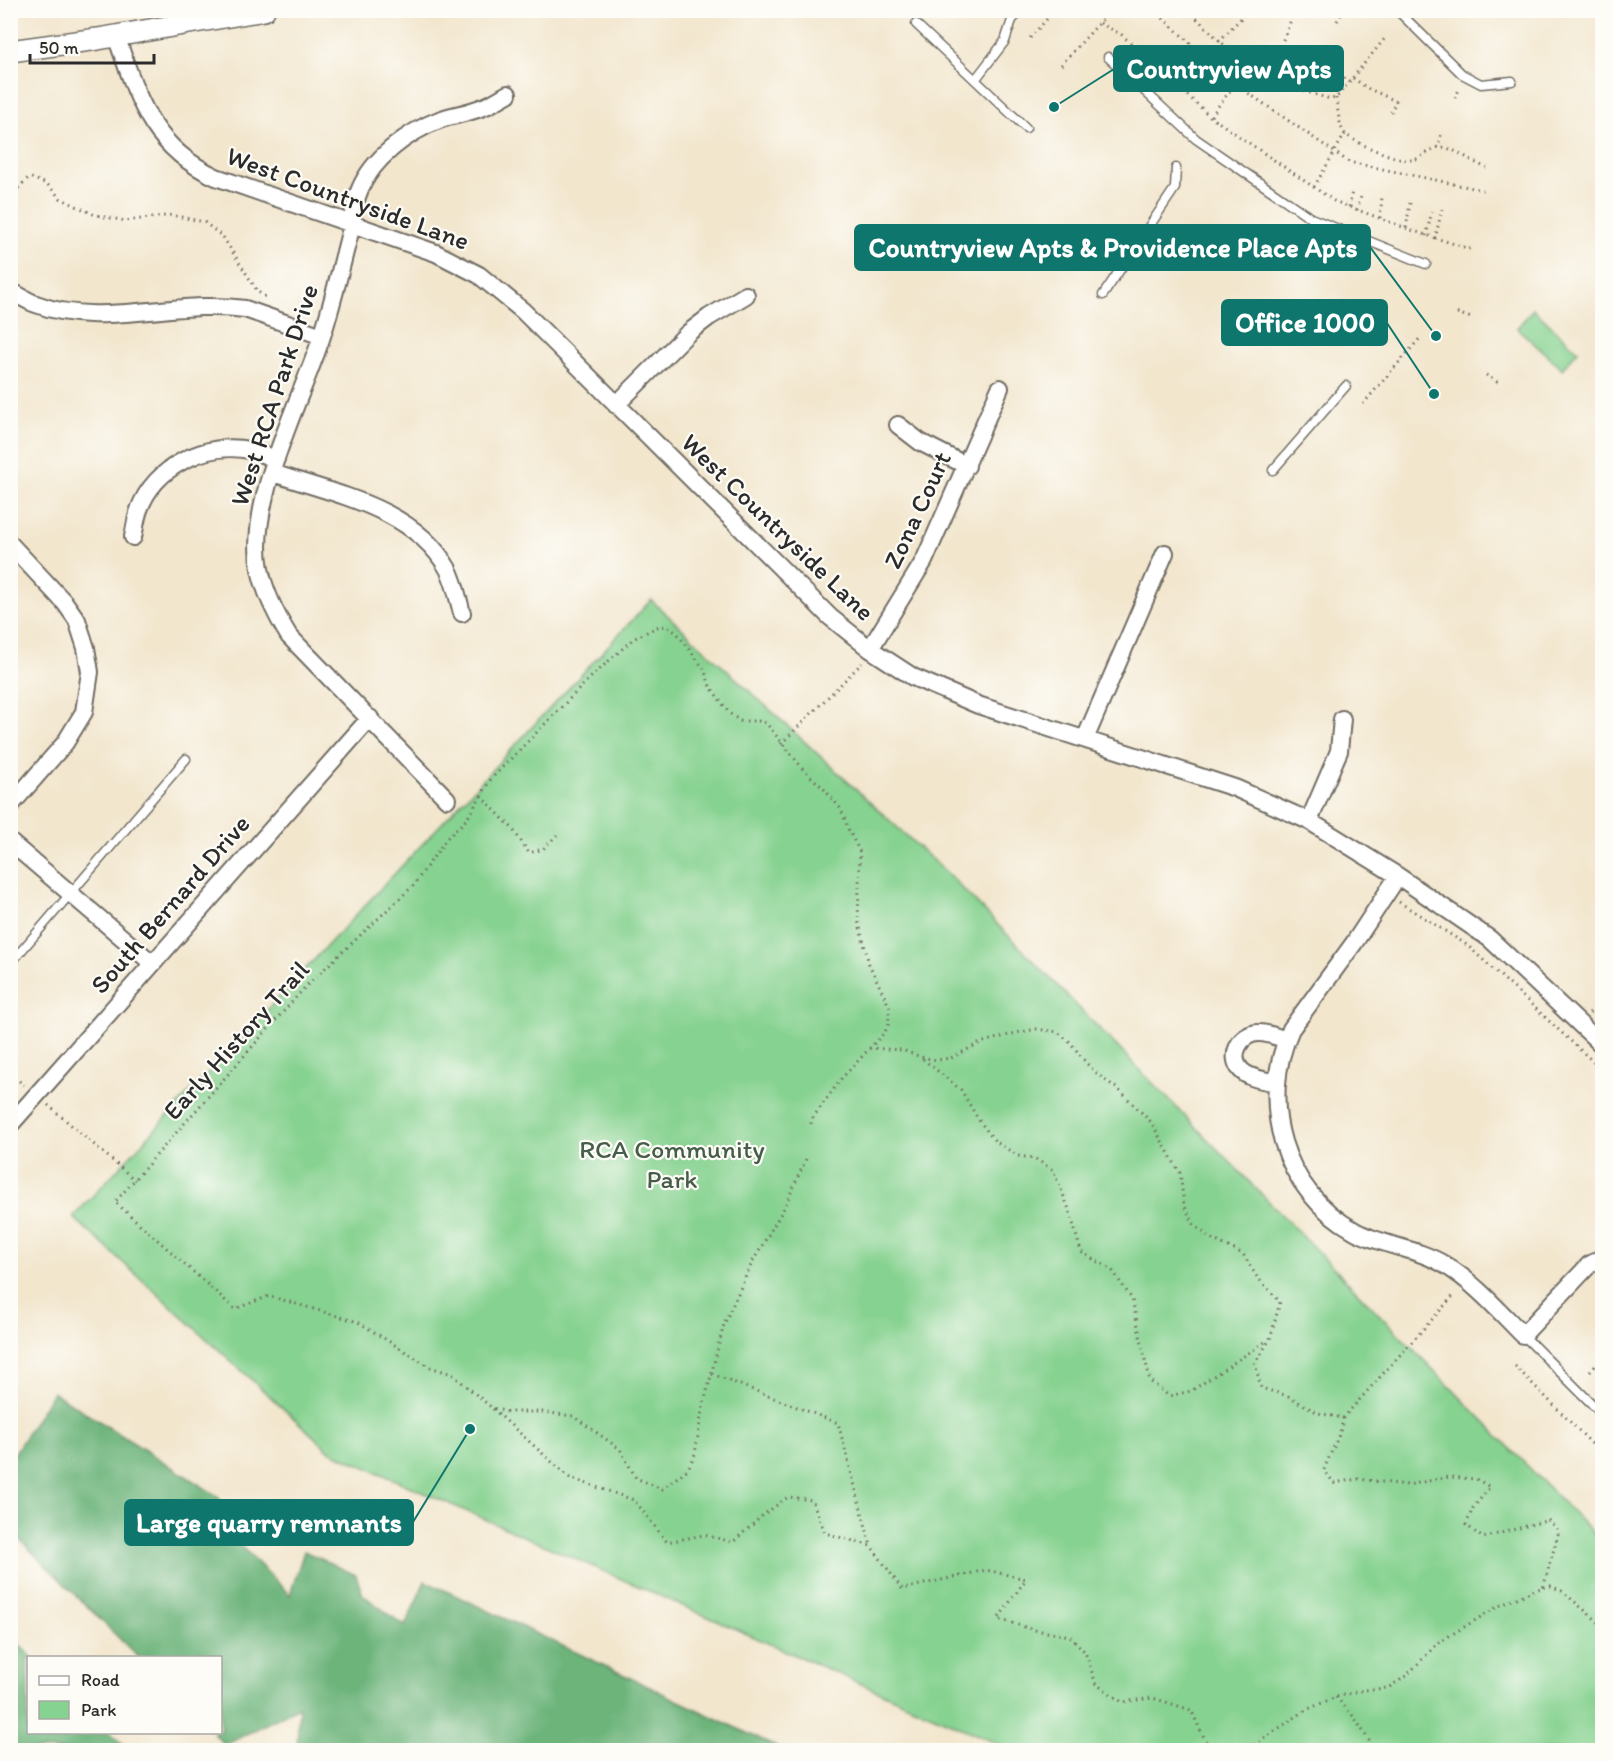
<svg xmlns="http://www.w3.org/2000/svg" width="1613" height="1761" viewBox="0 0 1613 1761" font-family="Itim,sans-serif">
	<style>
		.green { fill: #86d290; stroke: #587e5e; stroke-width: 1.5 }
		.forest { fill: #6cb47a; stroke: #4c7052; stroke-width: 1.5 }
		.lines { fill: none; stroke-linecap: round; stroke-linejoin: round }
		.service-casing { stroke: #716c64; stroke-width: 11 }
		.minor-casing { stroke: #716c64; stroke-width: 20 }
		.tertiary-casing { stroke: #716c64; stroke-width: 24 }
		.path { stroke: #716c64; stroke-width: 3; stroke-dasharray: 1.5 4.5; stroke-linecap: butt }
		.service { stroke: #fff; stroke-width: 8 }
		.minor { stroke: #fff; stroke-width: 16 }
		.tertiary { stroke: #fff; stroke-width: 21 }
		.labels { text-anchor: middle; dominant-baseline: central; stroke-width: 4.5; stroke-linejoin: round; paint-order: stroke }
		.street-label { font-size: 26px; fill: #2b2b2b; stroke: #fdfcf7 }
		.park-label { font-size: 26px; fill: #465d49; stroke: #fdfcf7 }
		.leader { fill: none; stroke: #0f766e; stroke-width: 2 }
		.callout-dot { fill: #0f766e; stroke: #fdfcf7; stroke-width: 2 }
		.callout { fill: #0f766e; stroke: #0f766e; stroke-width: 2 }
		.callout-label { font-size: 27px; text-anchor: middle; font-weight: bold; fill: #fff }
	</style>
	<rect width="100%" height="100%" fill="#fdfcf7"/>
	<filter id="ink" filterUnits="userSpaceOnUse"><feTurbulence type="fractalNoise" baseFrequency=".0167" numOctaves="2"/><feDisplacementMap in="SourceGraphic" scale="12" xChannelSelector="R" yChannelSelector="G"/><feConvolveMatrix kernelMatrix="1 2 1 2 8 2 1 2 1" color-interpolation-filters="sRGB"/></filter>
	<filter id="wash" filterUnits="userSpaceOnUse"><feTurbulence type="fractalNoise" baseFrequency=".008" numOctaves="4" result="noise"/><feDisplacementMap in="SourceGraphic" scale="24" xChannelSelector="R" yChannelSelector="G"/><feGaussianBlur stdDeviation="1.35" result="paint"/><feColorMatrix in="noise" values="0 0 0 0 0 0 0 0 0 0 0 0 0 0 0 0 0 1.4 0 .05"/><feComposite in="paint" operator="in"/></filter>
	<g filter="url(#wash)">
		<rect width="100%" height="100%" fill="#f2e6cd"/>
		<path class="green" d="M1533,309L1578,351L1562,369L1517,328Z
			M651,600L950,876L1602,1542V1750H1012L331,1452L73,1217Z"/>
		<path class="forest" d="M53,1392L219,1497L236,1541L290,1595L304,1551L356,1575L363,1595L405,1626L425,1581L783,1750H297L299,1707L225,1745L213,1733L220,1732V1658L138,1657L11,1531V1459Z
			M11,1636L32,1657L28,1658V1732L110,1733L129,1750H11Z"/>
	</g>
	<g filter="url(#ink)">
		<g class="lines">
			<g class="service-casing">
				<path id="service" d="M1397,10L1462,74L1481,84L1512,81
					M916,24L1026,128
					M1108,57L1196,139L1311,218L1426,264
					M975,80L1005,41L1012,20L1021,10
					M1103,295L1175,188L1176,168
					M1273,470L1346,386
					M10,964L186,759
					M1523,1335L1602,1414"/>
			</g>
			<g class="minor-casing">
				<path id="minor" d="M116,36C138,98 151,147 216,177L436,253L479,275L523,311L830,617L870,649L913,677L978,705L1235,788L1309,821L1398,876L1490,939L1602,1045
					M10,291C19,295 27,301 36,304C100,329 177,299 245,309L322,336
					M616,405L688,333L709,317L746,295
					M898,425L920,442L967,466
					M273,473C334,494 414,508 448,569C455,582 458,599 462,613
					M133,537C135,528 136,518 139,510C154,467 206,441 249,450C258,452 267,456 276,459
					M10,544L65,603L77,620L86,648L90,672L84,712L65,743L10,806
					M870,649L924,561L1000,388
					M1085,739L1165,553
					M447,799L289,636C276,615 265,593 260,569C247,501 301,401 322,336C334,299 342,262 352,225C353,212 355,200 360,189C373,158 408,132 439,120C453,115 469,113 483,107C492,104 500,98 508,94
					M1309,821L1339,751L1342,719
					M10,842L152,963
					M1398,876L1354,943L1291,1029C1258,1102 1282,1191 1355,1231C1383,1246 1417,1248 1445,1265C1475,1283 1499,1311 1523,1335L1589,1265L1602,1258
					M1276,1083C1265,1080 1249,1079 1241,1070C1228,1056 1240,1033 1259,1033C1268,1033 1278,1037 1286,1040
					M10,1125L370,718"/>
			</g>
			<g class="tertiary-casing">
				<path id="tertiary" d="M10,51L98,39L264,10"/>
			</g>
			<path class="path" d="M1154,10L1235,84L1349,162L1483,190
				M1188,10L1250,70L1277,83L1330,99L1336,98L1386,37
				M1337,21L1344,10
				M1100,23L1122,35L1211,117L1334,201L1411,230L1470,249
				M1030,38L1055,10
				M1283,40L1295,10
				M1219,41L1249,10
				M1322,56L1320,64L1323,68L1349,82
				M1061,65L1111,10
				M1353,78L1367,88L1396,101L1391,112
				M1336,98C1338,108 1338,121 1343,131C1348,141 1398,161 1411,160C1422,160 1429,148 1440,147C1454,147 1473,163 1487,168
				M1455,98L1460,88
				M1211,116L1235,84
				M1437,148L1442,132
				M1314,187L1345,134
				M10,197L29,177L47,184L60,198L95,215L126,221L172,215L204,222L223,237L258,292L267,298
				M1349,207L1352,191
				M1357,210L1362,193
				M1380,218L1382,197
				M1406,228L1410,203
				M1426,236L1433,207
				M1435,239L1442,209
				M1457,313L1474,319
				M1486,375L1500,384
				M1363,404L1421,337
				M781,744L862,663
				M481,796L512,828L529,853L543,849L557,835
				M1399,902L1467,945L1602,1070
				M1589,1013L1602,1003
				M869,1048L902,1050L921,1057L937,1060L951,1058L980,1043L1016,1033L1037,1029L1058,1032L1070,1042L1087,1064L1102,1078L1118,1089L1151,1122L1180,1173L1184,1205L1194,1224L1208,1237L1243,1254L1257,1277L1280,1302L1270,1339L1255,1363L1261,1388L1288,1396L1318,1413L1343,1418C1341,1437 1330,1452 1324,1470L1334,1483L1358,1479L1408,1485L1449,1477L1476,1479L1490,1487L1473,1508L1466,1525L1483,1538L1548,1520L1559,1531L1543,1588
				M923,1059L961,1090L978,1119L995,1141L1018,1156L1034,1158L1053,1170L1069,1209L1081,1252L1112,1270L1132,1299L1150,1381L1169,1396L1191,1391L1268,1340
				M10,1073L24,1085
				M48,1105L135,1180
				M806,1159L784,1208L752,1263L724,1324L702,1411L695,1454L688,1469L662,1489L636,1478L620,1449L573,1416L542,1412H508L492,1408L452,1374L430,1367L358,1322L269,1296L235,1309L115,1202L306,986L413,886L447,838L467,819L491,779L589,679L633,639L657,627L667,626L677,633L704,669L710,686L729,713L740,721H758L766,723L803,769L823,788L841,809L849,831L860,852L858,920L869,964L890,1008L888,1025L885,1032L841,1079L812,1119L810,1127
				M1515,1366L1602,1454
				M1590,1371L1602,1357
				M712,1374L838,1423L871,1546
				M493,1409L570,1478L634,1500L667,1542L704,1535L733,1542L763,1515L788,1497L812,1500L825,1533L871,1546L902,1589L986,1570L1026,1579L998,1619L1035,1630L1070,1636L1085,1652L1096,1684L1122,1702L1153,1698L1191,1710L1210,1750
				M1343,1418L1455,1294
				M1336,1697L1354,1717L1375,1750
				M1219,1750L1251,1747L1306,1710L1336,1697L1364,1690L1388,1688L1406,1676L1439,1642L1499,1606L1537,1589L1551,1586L1562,1591L1602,1625"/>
			<use href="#service" class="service"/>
			<use href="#minor" class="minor"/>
			<use href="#tertiary" class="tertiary"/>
		</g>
	</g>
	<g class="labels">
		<g class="street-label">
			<text transform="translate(348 198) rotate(20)">West Countryside Lane</text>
			<text transform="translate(274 395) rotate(-72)">West RCA Park Drive</text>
			<text transform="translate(917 510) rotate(-65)">Zona Court</text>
			<text transform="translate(778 527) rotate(44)">West Countryside Lane</text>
			<text transform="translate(170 904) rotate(-49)">South Bernard Drive</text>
			<text transform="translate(236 1040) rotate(-48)">Early History Trail</text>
		</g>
		<g class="park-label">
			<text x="672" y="1149">RCA Community<tspan x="672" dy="30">Park</tspan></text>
		</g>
	</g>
	<path class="leader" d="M1054 107L1114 69M1436 336L1370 247M1434 394L1387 323M470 1429L413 1522"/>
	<g class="callout-dot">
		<circle cx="1054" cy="107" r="6"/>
		<circle cx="1436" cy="336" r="6"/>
		<circle cx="1434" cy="394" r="6"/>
		<circle cx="470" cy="1429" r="6"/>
	</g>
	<g class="callout">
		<rect x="1114" y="46" width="229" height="45" rx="6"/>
		<rect x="855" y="225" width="515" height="45" rx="6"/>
		<rect x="1222" y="300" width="165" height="45" rx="6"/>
		<rect x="125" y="1500" width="288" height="45" rx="6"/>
	</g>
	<g class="callout-label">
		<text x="1229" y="78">Countryview Apts</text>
		<text x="1113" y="257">Countryview Apts &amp; Providence Place Apts</text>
		<text x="1305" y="332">Office 1000</text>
		<text x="269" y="1532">Large quarry remnants</text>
	</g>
	<rect width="1613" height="1761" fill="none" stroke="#fdfcf7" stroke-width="36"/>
	<rect x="27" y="1656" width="195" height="78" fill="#fdfcf7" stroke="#a9a8a5" stroke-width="1.5"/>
	<rect x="39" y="1676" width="30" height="9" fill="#ffffff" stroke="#a9a8a5" stroke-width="1.5"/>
	<text x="81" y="1686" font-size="18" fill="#2b2b2b">Road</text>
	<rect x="39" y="1701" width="30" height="18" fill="#86d290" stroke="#a9a8a5" stroke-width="1.5"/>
	<text x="81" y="1716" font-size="18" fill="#2b2b2b">Park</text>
	<path d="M30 54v9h124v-9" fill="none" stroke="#2b2b2b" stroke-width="3"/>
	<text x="39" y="54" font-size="18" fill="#2b2b2b" stroke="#fdfcf7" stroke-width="4.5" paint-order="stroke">50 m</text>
</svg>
